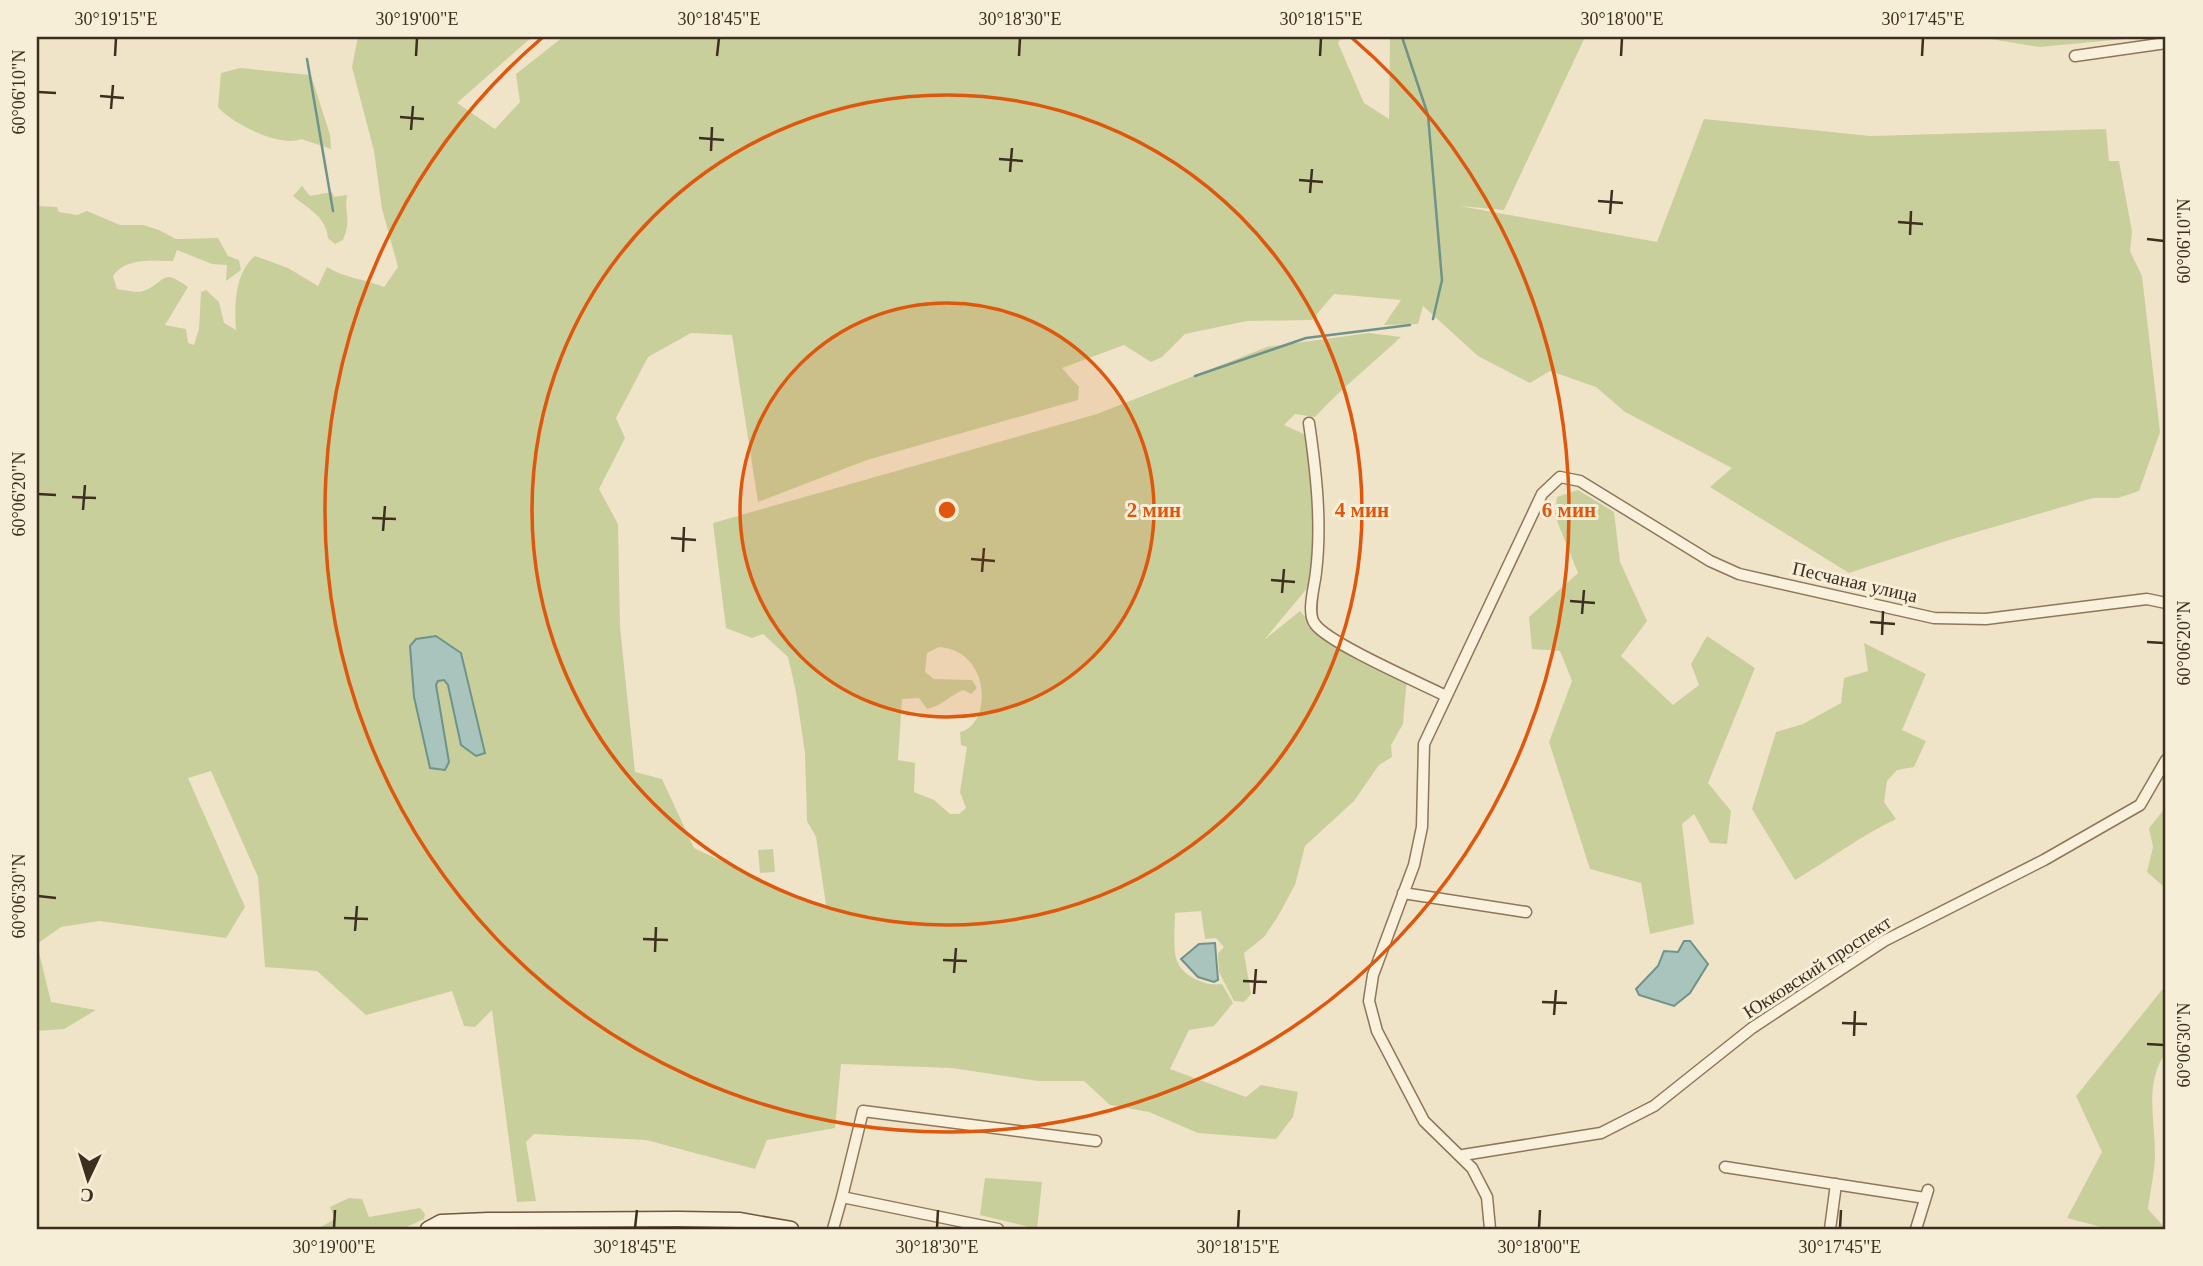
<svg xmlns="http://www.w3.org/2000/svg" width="2203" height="1266" viewBox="0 0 2203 1266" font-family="Georgia,serif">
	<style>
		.green { fill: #c9cf9b; fill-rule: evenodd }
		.water { fill: #a9c4bc; stroke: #6f938a; stroke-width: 2 }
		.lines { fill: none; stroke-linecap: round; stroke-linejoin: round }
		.stream { stroke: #6f938a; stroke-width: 2.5 }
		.minor-casing { stroke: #8d765c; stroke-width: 13 }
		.secondary-casing { stroke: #6f573f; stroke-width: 17 }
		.minor { stroke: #faf1dc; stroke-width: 10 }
		.secondary { stroke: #faf1dc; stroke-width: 14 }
		.ticks { fill: none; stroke: #3d2e20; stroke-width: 2.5 }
		.ring { fill: none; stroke: #df570d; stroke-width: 3.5 }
		.labels { text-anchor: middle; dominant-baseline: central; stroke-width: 6; stroke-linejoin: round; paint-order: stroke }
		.street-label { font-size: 19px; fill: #3d2e20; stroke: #f7eed8 }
		.centre { fill: #df570d; stroke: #f7eed8; stroke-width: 3.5 }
		.ring-label { font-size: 21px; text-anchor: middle; font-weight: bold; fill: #df570d; stroke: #f7eed8; stroke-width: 6; stroke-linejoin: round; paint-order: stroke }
		.neatline { fill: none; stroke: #3d2e20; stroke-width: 2.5 }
		.ticks-label { font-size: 18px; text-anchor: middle; fill: #3d2e20 }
	</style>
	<rect width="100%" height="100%" fill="#f0e4c8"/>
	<path class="green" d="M358,37H532L457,103L495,129L520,102L516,74L563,37H1342L1338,43L1364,103L1389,119L1390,37H1585L1504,210L1460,206L1657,242L1704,119L1870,136L2106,129L2109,161H2119L2132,232L2130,251L2142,276L2160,432L2139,491L2118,498H2093L1949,540L1849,573L1710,487L1732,468L1625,412L1596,387L1550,371L1530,383L1478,356L1423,306L1418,324L1384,325L1401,300L1334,294L1312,320L1247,321L1185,334L1162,357L1151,362L1124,345L1062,368L1079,387L1078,400L867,460L758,502L732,335L691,333L648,357L616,418L625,438L599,489L618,524L620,627L635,772L662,779L694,848L797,896L826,905L816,837L807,821L805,753L796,692L788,657L763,634L752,638L726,628L713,523L1097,414L1267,347L1369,333L1401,337C1372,364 1342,388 1315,417L1295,414L1284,425L1304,434L1314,487V580L1264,640L1300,611L1320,634L1407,676L1403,724L1391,745L1392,757L1379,765L1354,801L1305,846L1295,885L1277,918L1264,937L1244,953L1251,994L1244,1002L1234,1001L1219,972L1218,953L1224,947L1216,938L1205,939L1201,911L1175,913C1175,927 1173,945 1176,958C1181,976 1206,987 1222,984L1233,1003L1214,1026L1189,1030L1170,1069L1246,1097L1261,1085L1298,1092L1293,1117L1276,1139L1198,1133L1149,1112L1110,1105L1084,1081H1038L952,1068L841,1064L835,1128L767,1140L755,1169L646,1140L534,1134L526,1142L536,1201L517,1202L492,1010L475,1027L464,1026L452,991L366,1015L317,971L265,967L258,877L211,771L188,778L245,907L226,938L99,921L61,927L37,944L51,1002L96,1010L64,1029L37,1031V206L57,207L59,212L77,215L87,211L120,225H143L159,230L176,239L218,238L228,256L239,260L241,270L226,281L227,265L212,264L177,250L173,261C153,261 126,257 113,276L117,289C125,290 138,294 146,290C167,280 162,268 188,287L165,325L186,329L188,343L194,345L199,329L201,292L206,290L219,302L224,323L236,330C234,306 235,272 255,256L288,268L318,286L327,267C345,278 364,279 384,287L398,267L382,209L374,151L352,67ZM939,647C992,651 992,725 960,732L961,745L967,747L960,792L966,808L959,814H950L934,800L914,792L915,763L898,760L902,699L919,698L927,709C939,707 951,695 963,690L971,694L977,688L972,680L934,679L925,672L927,653Z
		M1979,37H2146L2039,47Z
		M240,68L311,75L330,135L331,149L301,139C282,148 232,124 218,107L221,73Z
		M302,186L310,196L332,192L334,197L347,195C344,215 352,218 343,240L335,244L328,238C326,216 308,209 293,196Z
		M1578,490L1614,512L1620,562L1647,621L1621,656L1673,705L1699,685L1691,664L1707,636L1755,668L1708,783L1731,811L1727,844L1710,843L1694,814L1682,824L1694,924L1650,934L1641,883L1590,869L1549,742L1572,681L1560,651L1532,649L1529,617L1578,573L1555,516L1557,497Z
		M1864,643L1926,674L1902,730L1926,741L1914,767L1897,770L1887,781L1884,802L1896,819C1860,836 1829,860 1795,880L1752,809L1776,732L1803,724L1841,703L1844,678L1868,671Z
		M2166,807V883L2164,887L2147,872L2153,847L2149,828Z
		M773,849L775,872L760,873L758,850Z
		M2166,985V1052C2144,1083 2155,1120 2155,1154C2155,1172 2150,1191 2148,1209L2166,1229H2109L2067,1218L2102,1152L2076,1096Z
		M985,1178L1042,1182L1037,1229L980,1215Z
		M349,1198L362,1199L369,1217L420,1208L425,1214L424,1219L402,1229H317L335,1219L330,1207Z"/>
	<path class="water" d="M436,636L461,653L485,753L476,756L461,745L448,685L444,680L438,681L436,685L449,762L445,770L430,768L414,697L410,646L416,639Z
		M1684,941H1690L1708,964L1690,993L1674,1006L1639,995L1636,989L1658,966L1664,951L1678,952Z
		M1215,943L1218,980L1214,982L1198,977L1181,959L1199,944Z"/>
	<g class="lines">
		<path class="stream" d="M1402,37L1428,115L1442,280L1433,319
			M307,59L333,211
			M1195,376L1306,338L1410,325"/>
		<g class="minor-casing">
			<path id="minor" d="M2075,56L2166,43
				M1309,423C1316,471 1322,523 1316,572C1315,585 1306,613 1315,624C1328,643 1420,683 1446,696
				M1403,893L1526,912
				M1463,1155L1601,1133L1654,1106L1752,1028L1884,941L2044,860L2140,805L2166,760
				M1725,1167L1925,1198
				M842,1197L863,1111L1096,1141
				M833,1229L842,1197L998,1229
				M1490,1229L1487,1197L1472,1168L1424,1121L1377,1031L1369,1001L1373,975L1414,865L1422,827L1424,744L1542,494L1560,477L1580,481L1710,561L1739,574L1934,618L1986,619L2147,599L2166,603
				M1830,1229L1836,1184
				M1916,1229L1928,1190"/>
		</g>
		<g class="secondary-casing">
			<path id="secondary" d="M428,1229L441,1222L488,1220L679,1219L739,1220L791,1229"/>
		</g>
		<use href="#minor" class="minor"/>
		<use href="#secondary" class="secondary"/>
	</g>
	<path class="ticks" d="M115,56L116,38M416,56L417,38M717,56L719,38M1019,56L1020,38M1320,56L1321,38M1621,56L1622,38M1922,56L1923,38M38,92L56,93M100,96L124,98M111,109L113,85M400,117L424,119M411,130L413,106M699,138L724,140M711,151L712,127M999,159L1023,161M1010,172L1012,148M1299,180L1323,182M1310,193L1312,169M1598,201L1623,203M1610,214L1612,190M1898,222L1923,224M1910,235L1911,211M2147,239L2164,241M38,494L56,495M72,497L96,498M83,510L85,485M372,518L396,519M383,531L385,506M671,538L696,540M683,552L684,527M971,559L995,561M982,572L984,548M1271,580L1295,582M1282,593L1284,569M1570,601L1595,603M1582,614L1584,590M1870,622L1895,624M1882,635L1883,611M2147,642L2164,643M38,896L56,898M344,918L368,919M355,931L357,906M643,939L668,940M655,952L656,927M943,960L967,961M954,973L956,948M1243,981L1267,982M1254,994L1256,969M1542,1002L1567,1003M1554,1015L1556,990M1842,1023L1867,1024M1854,1036L1855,1011M2147,1044L2164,1045M334,1228L335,1210M635,1228L637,1210M937,1228L938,1210M1238,1228L1239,1210M1539,1228L1540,1210M1840,1228L1841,1210"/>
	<circle cx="947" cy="510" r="207" fill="#df570d" fill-opacity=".12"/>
	<g class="ring">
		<circle cx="947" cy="510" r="207"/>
		<circle cx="947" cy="510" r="415"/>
		<path d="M1351 37A622 622 0 1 1 543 37"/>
	</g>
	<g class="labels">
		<g class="street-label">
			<text transform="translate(1855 582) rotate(13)">Песчаная улица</text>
			<text transform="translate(1817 967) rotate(-33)">Юкковский проспект</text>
		</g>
	</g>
	<circle cx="947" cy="510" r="10" class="centre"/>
	<g class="ring-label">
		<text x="1154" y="517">2 мин</text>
		<text x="1362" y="517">4 мин</text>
		<text x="1569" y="517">6 мин</text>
	</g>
	<rect width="2203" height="1266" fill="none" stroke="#f7eed8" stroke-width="77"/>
	<g transform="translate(88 1179) rotate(184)" stroke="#f7eed8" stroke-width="5" paint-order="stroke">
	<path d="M0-5L12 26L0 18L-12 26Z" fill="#3d2e20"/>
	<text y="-10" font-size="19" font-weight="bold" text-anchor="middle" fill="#3d2e20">С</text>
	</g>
	<rect x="38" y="38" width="2126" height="1190" class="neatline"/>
	<g class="ticks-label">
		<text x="116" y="25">30°19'15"E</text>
		<text x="417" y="25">30°19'00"E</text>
		<text x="719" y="25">30°18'45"E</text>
		<text x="1020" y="25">30°18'30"E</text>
		<text x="1321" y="25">30°18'15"E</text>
		<text x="1622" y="25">30°18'00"E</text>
		<text x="1923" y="25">30°17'45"E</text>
		<text transform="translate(19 92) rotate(-90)" y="6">60°06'10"N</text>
		<text transform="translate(2184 241) rotate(-90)" y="6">60°06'10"N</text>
		<text transform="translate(19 494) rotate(-90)" y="6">60°06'20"N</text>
		<text transform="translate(2184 643) rotate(-90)" y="6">60°06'20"N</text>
		<text transform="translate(19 896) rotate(-90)" y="6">60°06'30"N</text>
		<text transform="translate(2184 1045) rotate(-90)" y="6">60°06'30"N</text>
		<text x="334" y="1253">30°19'00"E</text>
		<text x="635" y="1253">30°18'45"E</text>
		<text x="937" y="1253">30°18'30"E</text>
		<text x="1238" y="1253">30°18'15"E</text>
		<text x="1539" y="1253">30°18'00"E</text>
		<text x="1840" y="1253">30°17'45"E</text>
	</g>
</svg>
